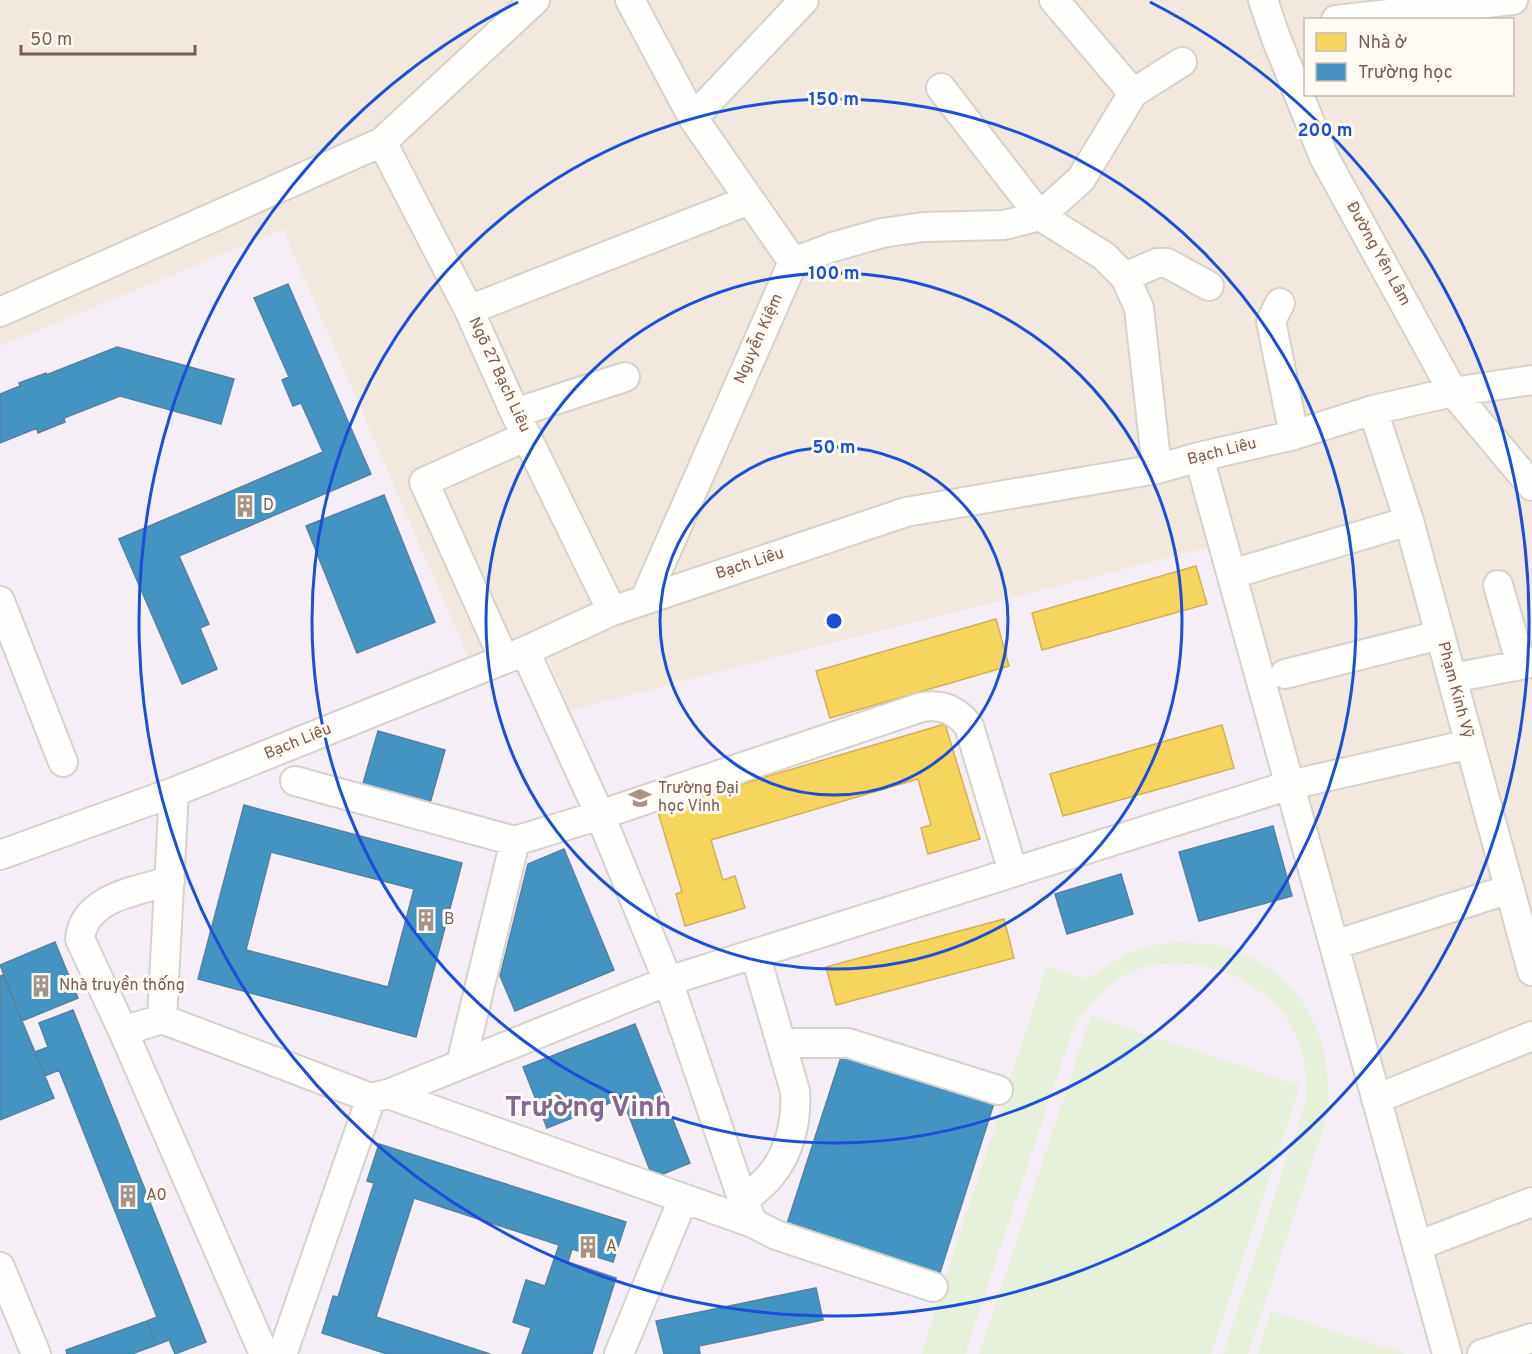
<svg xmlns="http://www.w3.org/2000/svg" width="1532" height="1354" viewBox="0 0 1532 1354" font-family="Overpass,sans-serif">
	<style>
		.residential { fill: #f2e8de; fill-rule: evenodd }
		.education { fill: #f6eef6 }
		.green { fill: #e7f0db }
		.homes { fill: #f6d55c; stroke: #d1b158; stroke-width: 1.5 }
		.schools { fill: #4393c3; stroke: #5482a0; stroke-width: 1.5; fill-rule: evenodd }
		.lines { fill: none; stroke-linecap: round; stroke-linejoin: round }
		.minor-casing { stroke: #d7d1cb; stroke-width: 32 }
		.minor { stroke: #fefefd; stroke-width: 28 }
		.ring { fill: none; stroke: #1d4ed8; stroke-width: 3 }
		.labels { text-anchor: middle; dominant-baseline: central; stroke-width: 6; stroke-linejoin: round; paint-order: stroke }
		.street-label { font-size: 16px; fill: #7a5c4d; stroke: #fffaf3 }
		.poi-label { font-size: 16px; fill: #7a5c4d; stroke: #fffaf3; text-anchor: start }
		.town-label { font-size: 28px; font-weight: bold; fill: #846695; stroke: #fffaf3 }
		.centre { fill: #1d4ed8; stroke: #fffaf3; stroke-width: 3 }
		.ring-label { font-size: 18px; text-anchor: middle; font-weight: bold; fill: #1d4ed8; stroke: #fffaf3; stroke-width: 6; stroke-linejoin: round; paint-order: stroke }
	</style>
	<rect width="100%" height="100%" fill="#f9f5f0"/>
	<path class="residential" d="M0,0H1532V1354H0ZM1306,20H1512V94H1306Z"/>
	<path class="education" d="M283,229L479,682L546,653L570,710L1210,547L1438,1354H0V346Z"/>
	<path class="green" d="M1178,942C1196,943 1215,943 1232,949C1267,960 1301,991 1315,1025C1327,1052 1329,1082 1329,1111L1248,1354H1223L1305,1103C1308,1074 1304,1044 1287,1019C1253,970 1177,947 1123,976C1101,988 1086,1008 1073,1029L968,1344L967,1354H921L1047,966L1086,979L1129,953L1149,946Z
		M1091,1016L1300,1086L1211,1354H979Z
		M1271,1311L1406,1354H1257Z"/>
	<path class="homes" d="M1196,566L1207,604L1042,650L1032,613Z
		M996,619L1009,666L830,718L816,671Z
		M945,724L980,839L928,854L921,828L931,825L918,779L711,840L723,880L735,876L745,908L685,926L676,894L682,892L657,809Z
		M1222,725L1234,768L1063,816L1050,774Z
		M1004,919L1014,958L836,1005L826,967Z"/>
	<path class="schools" d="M288,284L371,474L179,556L209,624L200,628L217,669L182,684L119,539L323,452L301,403L293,406L282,380L289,377L254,298Z
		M117,347L234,379L221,424L120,396L64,418L65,422L38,433L37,428L0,443V394L20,386L19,383L46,373V375Z
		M384,495L435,622L357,653L306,526Z
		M378,731L445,750L429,807L362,787Z
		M244,805L462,863L416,1037L198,979ZM271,852L414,889L388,987L246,950Z
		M1273,826L1292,896L1199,921L1179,852Z
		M564,849L614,970L515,1011L500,976L528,864Z
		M1121,874L1133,914L1067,934L1055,894Z
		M55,942L78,998L22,1021L0,965Z
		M3,975L54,1098L0,1120V976Z
		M73,1010L206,1342L175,1354L169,1340L156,1345L147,1321L157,1317L59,1070L45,1076L35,1052L48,1047L39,1023Z
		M635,1024L690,1163L653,1178L622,1098L547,1128L523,1067Z
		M843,1051L995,1100L938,1279L785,1230Z
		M379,1144L626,1222L613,1262L572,1249L568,1262L616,1278L592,1354H522L531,1328L513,1322L526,1280L545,1286L559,1245L414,1198L376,1317L490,1354H387L322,1333L333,1296L338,1297L374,1183L367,1181Z
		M816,1288L823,1320L699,1346L700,1354H664L656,1321Z
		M147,1321L156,1345L132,1354H67L66,1350Z"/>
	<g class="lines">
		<g class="minor-casing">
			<path id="minor" d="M630,0L693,118L793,262L645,599
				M1054,0L1133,93
				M1263,0L1276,38L1324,157L1453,392L1532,486
				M1336,20L1513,0
				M941,88L1040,216L1104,256L1125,277L1139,308L1157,469
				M693,118L804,0
				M382,142L469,310L515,413L612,611
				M793,262L833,247L882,233L923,227L1004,225L1040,216L1081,179L1133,93L1182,62
				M1125,277L1157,263H1167L1209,286
				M1280,303L1271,321L1294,435
				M469,310L749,200
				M0,312L382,142L535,0
				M1373,410L1409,521L1532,971
				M515,413L625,377
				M1199,457L1447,1354
				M1232,574L1409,521
				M1498,585L1521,665L1532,662
				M0,601L63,762
				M525,651L600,815L668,981L743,1201L753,1223L776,1235L933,1287
				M504,659L424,482L527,436
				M1285,674L1440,635
				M1452,678L1521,665
				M295,781L515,841L600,815L922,707C943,704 956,710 969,726L1013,872
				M0,855L174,792L525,651L612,611L906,512L1157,469L1199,457L1294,435L1373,410L1453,392L1532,380
				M170,881C137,891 84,897 80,939L123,1031L264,1354
				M1334,945L1510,889
				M162,1019L174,792
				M123,1031L162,1019L371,1098L388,1094L668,981L1290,785L1470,744
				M781,1043H848L998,1090
				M461,1064L515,841
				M388,1094L753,1223
				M1376,1099L1532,1036
				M743,1201C752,1193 763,1185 771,1175C790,1152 797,1120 795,1091L755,954
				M1417,1246L1532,1202
				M0,1267L36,1354
				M284,1349L371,1098
				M619,1354L683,1199
				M1482,1354L1532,1338"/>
		</g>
		<use href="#minor" class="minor"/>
	</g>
	<g class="ring">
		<circle cx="834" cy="621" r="174"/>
		<circle cx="834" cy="621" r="348"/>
		<circle cx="834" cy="621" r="522"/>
		<path d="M1150 2A695 695 0 1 1 518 2"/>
	</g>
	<defs>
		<g id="building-bare" transform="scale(1.8)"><path d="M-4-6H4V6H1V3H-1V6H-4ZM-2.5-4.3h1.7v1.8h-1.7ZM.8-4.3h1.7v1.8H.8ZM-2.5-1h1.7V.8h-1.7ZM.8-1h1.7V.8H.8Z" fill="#a69286" stroke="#fffaf3" stroke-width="2.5" paint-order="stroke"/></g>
		<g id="university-bare" transform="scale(1.8)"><path d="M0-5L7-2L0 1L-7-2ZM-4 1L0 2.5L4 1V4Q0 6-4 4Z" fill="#a69286" stroke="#fffaf3" stroke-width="2.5" paint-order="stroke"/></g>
	</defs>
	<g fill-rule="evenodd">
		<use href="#building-bare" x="245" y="506"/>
		<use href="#university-bare" x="640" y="798"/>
		<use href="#building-bare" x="426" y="920"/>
		<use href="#building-bare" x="41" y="986"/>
		<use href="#building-bare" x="128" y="1196"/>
		<use href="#building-bare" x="588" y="1247"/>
	</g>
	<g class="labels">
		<g class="street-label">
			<text transform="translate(1378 254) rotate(61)">Đường Yên Lâm</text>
			<text transform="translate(759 339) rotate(-66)">Nguyễn Kiệm</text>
			<text transform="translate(499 375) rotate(65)">Ngõ 27 Bạch Liêu</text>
			<text transform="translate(1222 452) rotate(-14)">Bạch Liêu</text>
			<text transform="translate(750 564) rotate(-18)">Bạch Liêu</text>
			<text transform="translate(1455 690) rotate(75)">Phạm Kinh Vỹ</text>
			<text transform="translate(298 742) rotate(-22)">Bạch Liêu</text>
		</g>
		<g class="poi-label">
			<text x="263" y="506">D</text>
			<text x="658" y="789">Trường Đại<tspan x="658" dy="18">học Vinh</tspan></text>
			<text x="444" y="920">B</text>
			<text x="59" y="986">Nhà truyền thống</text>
			<text x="146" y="1196">A0</text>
			<text x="606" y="1247">A</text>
		</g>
		<g class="town-label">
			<text x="588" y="1109">Trường Vinh</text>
		</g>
	</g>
	<circle cx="834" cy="621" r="9" class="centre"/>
	<g class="ring-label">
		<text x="834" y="105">150 m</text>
		<text x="1325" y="136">200 m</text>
		<text x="834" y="279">100 m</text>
		<text x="834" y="453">50 m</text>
	</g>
	<rect x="1304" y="18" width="210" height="78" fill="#fffaf3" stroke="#cabbb1" stroke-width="1.5"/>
	<rect x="1316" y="33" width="30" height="18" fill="#f6d55c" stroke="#cabbb1" stroke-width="1.5"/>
	<text x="1358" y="48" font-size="18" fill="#7a5c4d">Nhà ở</text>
	<rect x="1316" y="63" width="30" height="18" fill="#4393c3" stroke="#cabbb1" stroke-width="1.5"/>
	<text x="1358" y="78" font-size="18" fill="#7a5c4d">Trường học</text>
	<path d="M21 45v9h174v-9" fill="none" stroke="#7a5c4d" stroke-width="3"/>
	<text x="30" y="45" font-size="18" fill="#7a5c4d" stroke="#fffaf3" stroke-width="4.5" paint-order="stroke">50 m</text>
</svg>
